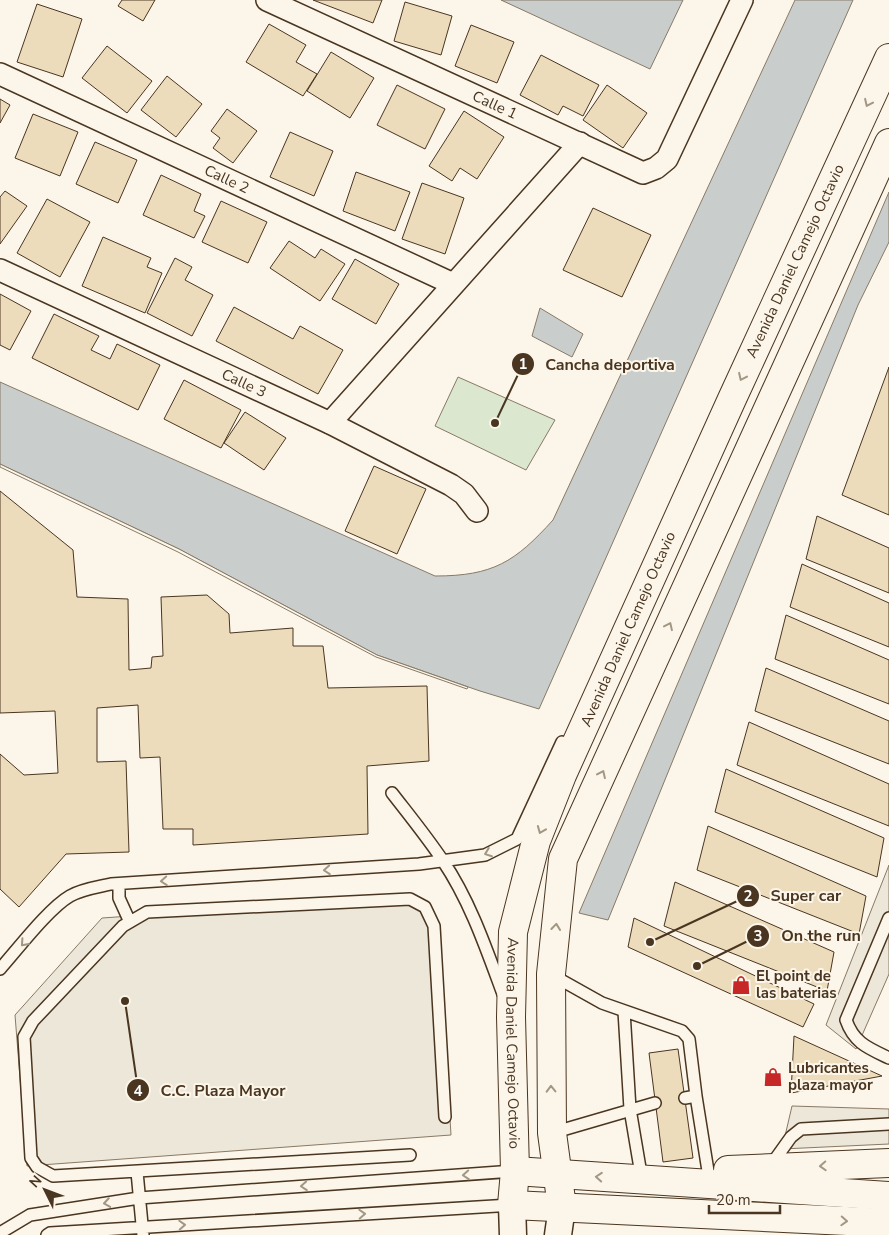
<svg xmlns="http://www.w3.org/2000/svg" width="889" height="1235" viewBox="0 0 889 1235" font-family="'Nunito Sans',sans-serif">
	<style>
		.green { fill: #dce7d0; stroke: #887966 }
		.parking { fill: #ede7d9; stroke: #887966 }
		.water { fill: #c9cecd; stroke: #887966 }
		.pier { fill: #fbf6e9; stroke: #887966 }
		.building { fill: #ecdcbc; stroke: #4a3520 }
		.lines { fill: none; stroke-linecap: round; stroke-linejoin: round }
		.service-casing { stroke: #4a3520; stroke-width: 14 }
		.minor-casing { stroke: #4a3520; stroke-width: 24 }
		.tertiary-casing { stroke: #4a3520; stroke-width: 29 }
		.secondary-casing { stroke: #4a3520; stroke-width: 30 }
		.service { stroke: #fbf6e9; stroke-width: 11 }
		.minor { stroke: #fbf6e9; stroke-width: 21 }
		.tertiary { stroke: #fbf6e9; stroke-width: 26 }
		.secondary { stroke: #fbf6e9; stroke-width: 28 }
		.oneway { stroke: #a29684 }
		.labels { text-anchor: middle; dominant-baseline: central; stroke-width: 4; stroke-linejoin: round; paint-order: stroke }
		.street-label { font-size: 15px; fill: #4a3520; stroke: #fbf6e9 }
		.poi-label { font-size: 15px; font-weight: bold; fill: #4a3520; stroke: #fbf6e9; text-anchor: start }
		.leader { fill: none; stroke: #4a3520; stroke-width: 2 }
		.callout-dot { fill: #4a3520; stroke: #fbf6e9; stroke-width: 2 }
		.mark-label { font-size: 15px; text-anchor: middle; font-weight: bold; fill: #fff }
		.callout-label { font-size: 16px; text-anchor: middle; font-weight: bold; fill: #4a3520; stroke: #fbf6e9; stroke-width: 4; stroke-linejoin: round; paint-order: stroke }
	</style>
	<rect width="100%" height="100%" fill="#fbf6e9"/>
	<path class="green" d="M458,377L555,420L526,470L435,426Z"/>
	<path class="parking" d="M889,865V974L856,1049L826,1025Z
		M405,897L417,901L438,927L451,1135L27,1166L15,1015L102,918Z
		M792,1106L889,1109V1144L782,1149Z"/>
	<path class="water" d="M501,0H683L650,69Z
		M795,0H853L539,709L480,691L377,655L179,549L0,464V382L435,576C493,576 515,562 553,520Z
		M889,192V242L858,305L608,920L579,913Z
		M540,308L583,334L572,357L532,336Z"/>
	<path class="pier" d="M0,464L179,549L377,655L468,687L467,689L376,657L178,552L0,467Z"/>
	<path class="building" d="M122,0H155L143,21L118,6Z
		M313,0H382L373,23Z
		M405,2L452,16L441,55L394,41Z
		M37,4L82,19L63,77L17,62Z
		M269,24L306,45L296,62L317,74L303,96L246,62Z
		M471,25L514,42L497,83L455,66Z
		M107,46L152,81L127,113L82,78Z
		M331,52L374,78L350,118L307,91Z
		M541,55L599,85L583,116L563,106L558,115L520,95Z
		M167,76L202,104L176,137L141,110Z
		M397,85L445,109L425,149L377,125Z
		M607,85L647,113L623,148L583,120Z
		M0,99L10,105L0,123Z
		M227,109L257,131L233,163L213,148L220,138L211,131Z
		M464,111L504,137L477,179L460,168L452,181L429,166Z
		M33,114L78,132L60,176L15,158Z
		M290,132L333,151L314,196L270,177Z
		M95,142L137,160L118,203L76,184Z
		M356,172L410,192L395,231L343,211Z
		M161,175L201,194L194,211L205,216L194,238L143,215Z
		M422,183L464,198L445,254L402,239Z
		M5,191L27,206L0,244V197Z
		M47,199L90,222L60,277L17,253Z
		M221,201L267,222L248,263L202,242Z
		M593,208L651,235L622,297L563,270Z
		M103,237L151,258L147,267L162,273L145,313L82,286Z
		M289,241L315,258L321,249L345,264L320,301L270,268Z
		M175,258L192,267L185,280L213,295L192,336L147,313Z
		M355,259L399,284L376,324L332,299Z
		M0,294L31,311L10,350L0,345Z
		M234,307L293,339L300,326L343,350L318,394L216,341Z
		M54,314L99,336L91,350L110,359L117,344L160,365L138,410L32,358Z
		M889,367V515L842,495Z
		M184,380L241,410L221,448L164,419Z
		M245,412L286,438L264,470L224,443Z
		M374,466L426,489L397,554L345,531Z
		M0,491L73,550L77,597L128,599L129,670L151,668L152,657L163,656L161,597L207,595L229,614L230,633L293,628V646H323L328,688L427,686L429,761L367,766L368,834L193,845V829H163L160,757L140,758L138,705L97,708V762L126,761L129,852L66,854L19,907L0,889V754L24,775L58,773L55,711L0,713Z
		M817,516L889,548V593L806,559Z
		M802,564L889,603V647L790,607Z
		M786,615L889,660V704L775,659Z
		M766,668L889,721V764L755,711Z
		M749,722L889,784V826L737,765Z
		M726,769L884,838L877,877L715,812Z
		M708,826L866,896L859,934L697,870Z
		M675,882L834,952L827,991L664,926Z
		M634,918L814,1004L803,1027L628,947Z
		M794,1036L882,1076L791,1093Z
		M678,1049L693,1158L663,1162L649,1053Z"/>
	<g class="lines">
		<g class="service-casing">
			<path id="service" d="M392,793C409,815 427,837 443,861C470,901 486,948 503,994
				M119,884V898L129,920
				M889,918L846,1020C854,1043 868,1048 889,1058
				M0,969C17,950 49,908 70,896C82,889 98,887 111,884L419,864L485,855L517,839L562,742
				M552,975L602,1003L682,1031L689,1039L696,1096
				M624,1011L630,1109L642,1180
				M685,1098L696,1096L708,1171
				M552,1133L655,1103
				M410,1155L53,1176L37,1167L31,1158L24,1037L33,1021L123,926L147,912L410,899L425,907L434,926L445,1117
				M771,1165L791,1137L801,1129L889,1124
				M137,1172L143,1235
				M0,1233L30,1215L139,1198L515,1171
				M47,1235L50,1233L512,1205"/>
		</g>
		<g class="minor-casing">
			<g id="minor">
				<path id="s1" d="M267,0L643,173L656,168L667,159L742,0"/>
				<path id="s2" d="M0,74L453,284"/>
				<path id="s3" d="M0,270L330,423L451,485L464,494L477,511"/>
				<path d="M330,423L580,143"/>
			</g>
		</g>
		<g class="tertiary-casing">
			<path id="tertiary" d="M512,1205L513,1235
				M558,1235L562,1207"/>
		</g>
		<g class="secondary-casing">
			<g id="secondary">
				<path id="s4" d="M889,58L732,399L562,775L536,841L513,932L511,1017L515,1171L512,1205L889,1223"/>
				<path d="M728,1170L889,1163"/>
				<path d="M515,1171L889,1196"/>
				<path d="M562,1207L552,1133L551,974L563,859L889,143"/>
			</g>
		</g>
		<use href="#service" class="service"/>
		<use href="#minor" class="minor"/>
		<use href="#tertiary" class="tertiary"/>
		<use href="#secondary" class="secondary"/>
	</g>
	<defs><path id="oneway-chevron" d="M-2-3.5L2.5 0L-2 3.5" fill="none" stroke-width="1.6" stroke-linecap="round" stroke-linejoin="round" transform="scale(1.25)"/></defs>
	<g class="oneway">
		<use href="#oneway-chevron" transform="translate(868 103) rotate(115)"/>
		<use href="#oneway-chevron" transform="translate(742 377) rotate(115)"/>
		<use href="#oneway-chevron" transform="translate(669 626) rotate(-65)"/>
		<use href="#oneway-chevron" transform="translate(602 774) rotate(-65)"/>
		<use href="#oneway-chevron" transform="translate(541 830) rotate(112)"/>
		<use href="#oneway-chevron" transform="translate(488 853) rotate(159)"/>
		<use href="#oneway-chevron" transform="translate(327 870) rotate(176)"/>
		<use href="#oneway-chevron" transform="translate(164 881) rotate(176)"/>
		<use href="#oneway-chevron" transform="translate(556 927) rotate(-84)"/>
		<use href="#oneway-chevron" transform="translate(24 943) rotate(132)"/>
		<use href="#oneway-chevron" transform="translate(551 1089) rotate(-91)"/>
		<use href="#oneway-chevron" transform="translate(823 1166) rotate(177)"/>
		<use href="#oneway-chevron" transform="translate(466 1175) rotate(176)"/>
		<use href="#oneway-chevron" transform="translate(599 1177) rotate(-176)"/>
		<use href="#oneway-chevron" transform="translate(304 1186) rotate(176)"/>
		<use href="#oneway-chevron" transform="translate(107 1203) rotate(171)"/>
		<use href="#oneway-chevron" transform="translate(362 1214) rotate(-3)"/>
		<use href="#oneway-chevron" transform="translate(844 1221) rotate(3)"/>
		<use href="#oneway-chevron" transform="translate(182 1225) rotate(-3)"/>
	</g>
	<defs>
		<g id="shop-bare" transform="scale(1.5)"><path d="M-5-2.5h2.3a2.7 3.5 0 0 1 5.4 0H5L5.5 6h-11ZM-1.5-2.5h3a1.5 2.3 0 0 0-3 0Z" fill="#c62828" stroke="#fbf6e9" stroke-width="2.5" paint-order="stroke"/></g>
	</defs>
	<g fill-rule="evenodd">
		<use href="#shop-bare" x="741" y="985"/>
		<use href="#shop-bare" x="773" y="1077"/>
	</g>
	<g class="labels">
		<g class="street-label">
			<text stroke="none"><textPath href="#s1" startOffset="251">Calle 1</textPath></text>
			<text stroke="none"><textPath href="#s2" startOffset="250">Calle 2</textPath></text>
			<text transform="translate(795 261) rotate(-65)">Avenida Daniel Camejo Octavio</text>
			<text stroke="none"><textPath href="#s3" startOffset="269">Calle 3</textPath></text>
			<text transform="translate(628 629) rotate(-66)">Avenida Daniel Camejo Octavio</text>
			<text stroke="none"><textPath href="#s4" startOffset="1064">Avenida Daniel Camejo Octavio</textPath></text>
		</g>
		<g class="poi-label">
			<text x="756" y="976">El point de<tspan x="756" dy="17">las baterias</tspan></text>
			<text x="788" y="1068">Lubricantes<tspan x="788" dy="17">plaza mayor</tspan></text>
		</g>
	</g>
	<path class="leader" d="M495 423L523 364M650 942L748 896M697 966L758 936M125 1001L138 1090"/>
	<g class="callout-dot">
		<circle cx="495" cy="423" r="5"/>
		<circle cx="650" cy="942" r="5"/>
		<circle cx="697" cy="966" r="5"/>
		<circle cx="125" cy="1001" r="5"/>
		<circle cx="523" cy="364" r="12"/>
		<circle cx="748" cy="896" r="12"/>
		<circle cx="758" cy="936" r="12"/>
		<circle cx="138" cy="1090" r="12"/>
	</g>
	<g class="mark-label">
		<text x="523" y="369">1</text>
		<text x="748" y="901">2</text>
		<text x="758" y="941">3</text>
		<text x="138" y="1096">4</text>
	</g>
	<g class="callout-label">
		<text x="610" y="370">Cancha deportiva</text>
		<text x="806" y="901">Super car</text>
		<text x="821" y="941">On the run</text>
		<text x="223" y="1096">C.C. Plaza Mayor</text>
	</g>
	<g transform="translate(45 1190) rotate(312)" stroke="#fbf6e9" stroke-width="4" paint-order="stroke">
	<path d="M0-4L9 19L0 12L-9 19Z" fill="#4a3520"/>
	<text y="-8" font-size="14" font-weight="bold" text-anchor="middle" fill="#4a3520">N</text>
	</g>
	<path d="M709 1205v8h71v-8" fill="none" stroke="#4a3520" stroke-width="2.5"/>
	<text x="716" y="1205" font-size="15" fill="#4a3520" stroke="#fbf6e9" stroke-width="4" paint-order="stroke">20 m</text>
</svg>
